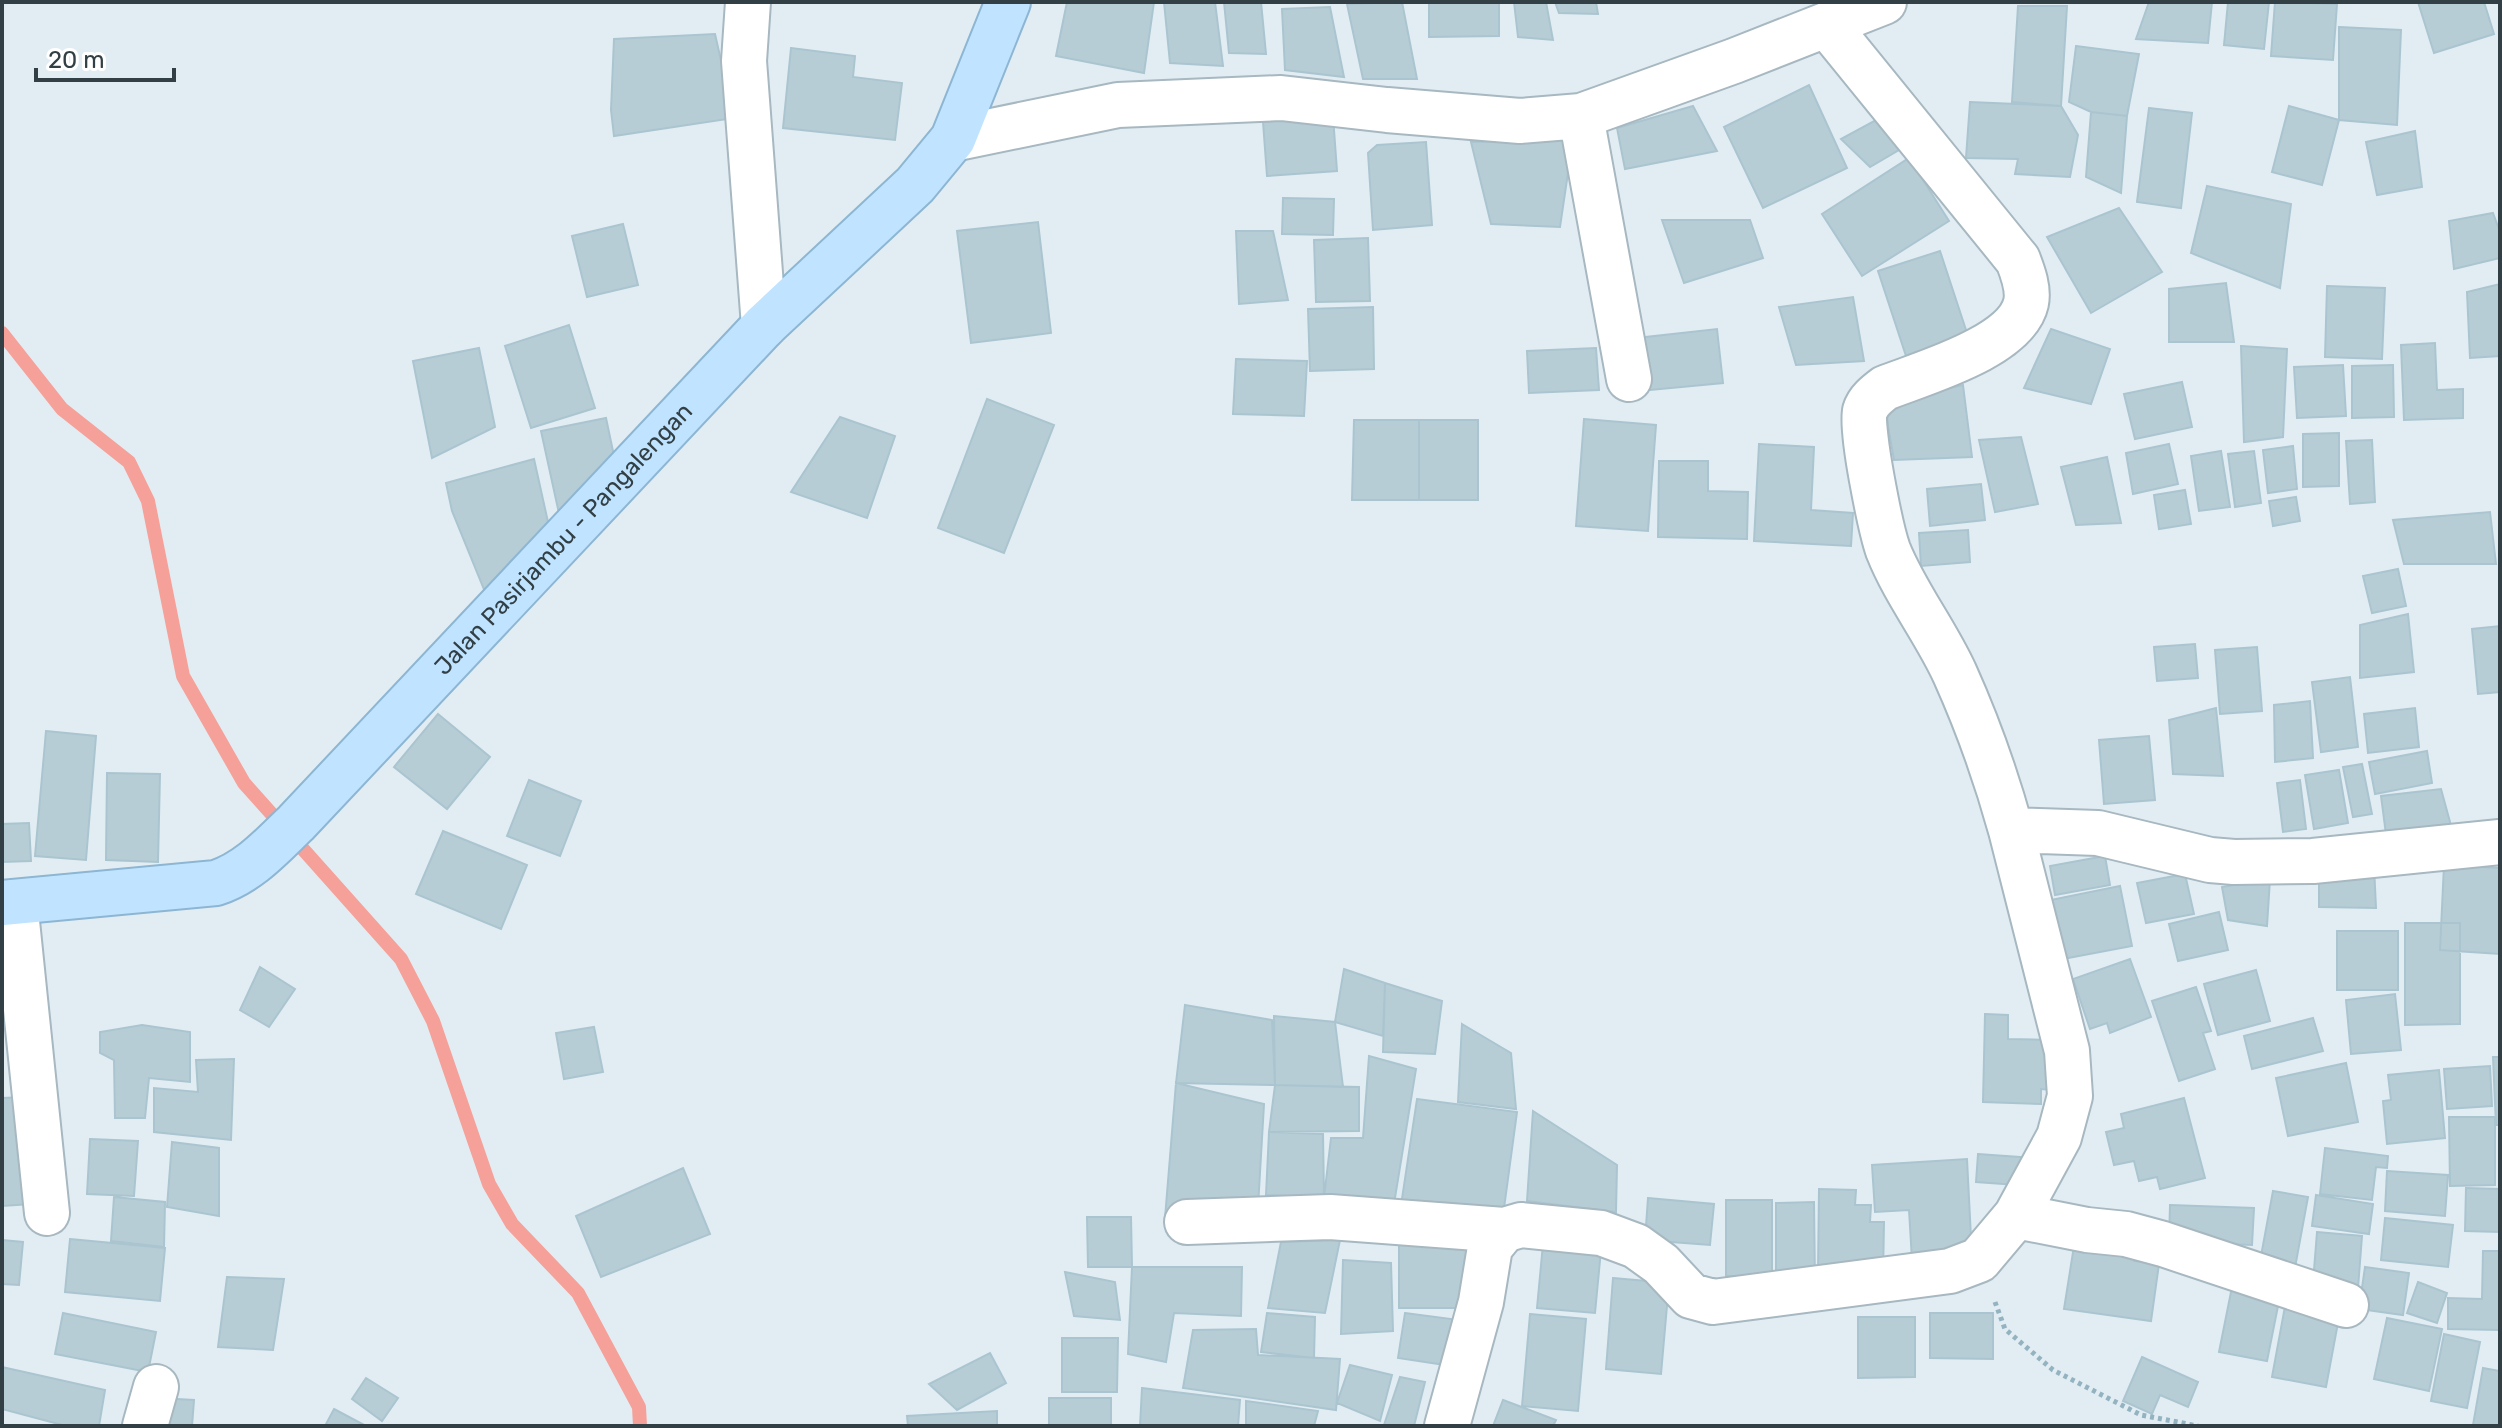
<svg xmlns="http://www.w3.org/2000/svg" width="2502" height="1428" viewBox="0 0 2502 1428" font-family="Rubik,sans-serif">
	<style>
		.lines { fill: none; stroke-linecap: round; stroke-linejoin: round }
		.stream { stroke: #f5a099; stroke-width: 14 }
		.building { fill: #b7cdd5; stroke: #aac5d0; stroke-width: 2 }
		.street-casing { stroke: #a7b8c1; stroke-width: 48 }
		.secondary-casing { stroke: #8cb6d3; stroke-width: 48 }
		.path { stroke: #94b3c1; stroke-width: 5; stroke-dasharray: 4 4; stroke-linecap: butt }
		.street { stroke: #fff; stroke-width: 44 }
		.secondary { stroke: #c0e4ff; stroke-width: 44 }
		.labels { text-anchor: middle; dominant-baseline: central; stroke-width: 7; stroke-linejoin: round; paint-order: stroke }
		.street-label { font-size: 24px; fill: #323f44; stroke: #fff }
	</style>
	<rect width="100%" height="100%" fill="#e2edf3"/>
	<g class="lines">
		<path class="stream" d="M2,333L62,409L129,462L148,501L183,676L244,783L401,959L433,1021L489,1184L512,1224L578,1293L639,1407L640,1426"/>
	</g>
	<path class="building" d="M1067,2H1154L1144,73L1056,56Z
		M1164,2H1215L1223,66L1170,63Z
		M1224,2H1261L1266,54L1229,53Z
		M1402,2L1417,79H1363L1347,4Z
		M1429,2H1499V36L1429,37Z
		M1514,2H1546L1553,40L1518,37Z
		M1555,2H1596L1598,14L1559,13Z
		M2149,2H2212L2208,43L2136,39Z
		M2228,2H2269L2264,49L2224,45Z
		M2275,2L2337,4L2333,60L2271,56Z
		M2418,2H2484L2494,34L2434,53Z
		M2018,6H2067L2061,106L2012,102Z
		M1330,7L1344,77L1285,70L1282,9Z
		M2339,27L2401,30L2397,125L2339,120Z
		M715,34L734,118L614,136L611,110L614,39Z
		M2076,46L2139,54L2127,116L2091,112L2069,102Z
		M791,48L855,56L853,77L902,83L895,140L783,128Z
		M1809,85L1847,168L1763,208L1724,127Z
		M1970,102L2061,106L2078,135L2070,177L2015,174L2018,159L1966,158Z
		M1693,106L1717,151L1625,169L1617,128Z
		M2289,106L2339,120L2322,185L2272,172Z
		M2149,108L2192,113L2181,208L2137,202Z
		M1891,112L1904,147L1870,167L1841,139Z
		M2091,112L2127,116L2121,193L2086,177Z
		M1333,116L1337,171L1267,176L1263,122Z
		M2415,131L2422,187L2377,195L2366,142Z
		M1573,139L1560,227L1491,224L1471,142Z
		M1426,142L1432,225L1373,230L1368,153L1377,145Z
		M1909,158L1949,221L1862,276L1822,214Z
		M2207,186L2291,204L2280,288L2191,253Z
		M1283,198L1334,199L1333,235L1282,234Z
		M2119,208L2162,272L2091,313L2047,237Z
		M2493,213L2500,232V258L2454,269L2449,221Z
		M1662,220H1750L1763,258L1684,283Z
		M1038,222L1051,333L971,343L957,231Z
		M623,224L638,285L587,297L572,236Z
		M1236,231H1273L1288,300L1239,304Z
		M1368,238L1370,301L1316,302L1314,240Z
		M1940,251L1969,339L1907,359L1878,271Z
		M2226,283L2234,342H2169V289Z
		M2500,284V356L2470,358L2467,292Z
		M2327,286L2385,288L2382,359L2325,357Z
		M1853,297L1864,361L1796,365L1779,307Z
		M1373,307L1374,369L1310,371L1308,309Z
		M569,325L595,408L531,428L505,346Z
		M1717,329L1723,383L1640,391L1637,338Z
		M2051,329L2110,349L2091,404L2024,388Z
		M2435,343L2437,390L2463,389V418L2404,420L2401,345Z
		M2241,346L2287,349L2283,437L2244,442Z
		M479,348L495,427L432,458L413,361Z
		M1596,348L1599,390L1529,393L1527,351Z
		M1236,359L1307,361L1304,416L1233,414Z
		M2343,365L2346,416L2297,418L2294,367Z
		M2393,365L2394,417L2352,418V366Z
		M2182,382L2192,427L2135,439L2124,394Z
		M1963,385L1972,457L1894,460L1884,403Z
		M987,399L1054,425L1004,553L938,528Z
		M840,417L895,436L867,518L791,492Z
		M606,418L617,470L560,518L541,431Z
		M1584,419L1656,425L1648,531L1576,526Z
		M1354,420H1419V500H1352Z
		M1419,420H1478V500H1419Z
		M2339,433V486L2303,487V434Z
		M2021,437L2038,504L1995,512L1979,440Z
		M2372,440L2375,502L2350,504L2346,441Z
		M1759,444L1814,447L1811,510L1853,513L1851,546L1754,541Z
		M2169,444L2178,484L2133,494L2126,453Z
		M2293,446L2297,489L2268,493L2263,450Z
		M2221,451L2230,507L2199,511L2191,456Z
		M2254,451L2261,503L2235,507L2228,454Z
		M2107,457L2121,523L2076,525L2061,467Z
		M534,459L552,540L485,592L452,511L446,483Z
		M1659,461H1708V491L1748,492L1747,539L1658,537Z
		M1981,484L1985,520L1930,526L1927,489Z
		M2185,490L2191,524L2159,529L2154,495Z
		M2296,497L2300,521L2273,526L2269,501Z
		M2490,512L2496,564H2404L2393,520Z
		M1968,530L1970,562L1921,566L1919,533Z
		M2398,569L2406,606L2372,613L2363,576Z
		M2408,614L2414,672L2360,678V625Z
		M2500,626V692L2478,694L2472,629Z
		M2195,644L2198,678L2157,681L2154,647Z
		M2257,647L2262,711L2220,714L2215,650Z
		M2350,677L2358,747L2321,752L2312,682Z
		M2310,701L2313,758L2275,762L2274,705Z
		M2216,708L2223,776L2173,774L2169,720Z
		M2415,708L2419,747L2368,753L2364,714Z
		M438,714L490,757L447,809L394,767Z
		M46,731L96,736L86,860L35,856Z
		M2149,736L2155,800L2104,804L2099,740Z
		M2427,751L2432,783L2375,794L2369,762Z
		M2362,764L2372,814L2353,817L2343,767Z
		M2339,770L2348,823L2314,829L2305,775Z
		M107,773L160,774L158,862L106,860Z
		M529,780L581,801L560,856L507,836Z
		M2300,780L2306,829L2283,832L2277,783Z
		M2441,789L2453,833L2387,842L2381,796Z
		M29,823L31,861L2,862V824Z
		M443,831L527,865L501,929L416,894Z
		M2105,856L2110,885L2055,895L2050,866Z
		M2444,865L2500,868V954L2440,950Z
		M2374,866L2376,908L2319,907V872Z
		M2185,874L2194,914L2146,923L2137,883Z
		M2270,879L2267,926L2228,920L2222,887Z
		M2120,886L2132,946L2052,961L2041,902Z
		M2219,912L2228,950L2178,961L2169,924Z
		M2405,923H2460V1024L2405,1025Z
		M2337,931H2398V990H2337Z
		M2130,959L2151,1017L2110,1033L2107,1023L2090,1029L2073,979Z
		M260,967L295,989L269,1027L240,1010Z
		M1344,969L1385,983L1383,1036L1335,1022Z
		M2256,970L2270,1021L2218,1035L2204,984Z
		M1385,983L1442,1001L1435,1054L1383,1052Z
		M2196,987L2211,1031L2203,1033L2215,1069L2179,1081L2152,1001Z
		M2395,994L2401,1050L2351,1054L2346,1000Z
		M1185,1005L1272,1020L1275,1085L1176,1083Z
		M1985,1014L2008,1015V1039L2052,1040L2051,1090L2041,1089V1104L1983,1102Z
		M1274,1016L1335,1022L1343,1087L1275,1085Z
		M2313,1018L2323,1051L2252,1069L2244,1036Z
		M1462,1024L1511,1053L1516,1109L1458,1102Z
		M142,1025L190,1032V1082L149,1078L145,1118H115L114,1060L100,1053V1032Z
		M594,1027L603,1072L564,1079L556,1033Z
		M1369,1056L1416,1069L1393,1210L1324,1198L1331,1138H1363Z
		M2493,1057H2500V1125H2496Z
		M234,1059L231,1140L154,1132V1088L198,1092L196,1060Z
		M2346,1063L2358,1122L2288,1136L2276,1078Z
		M2490,1066L2492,1106L2447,1109L2444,1069Z
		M2439,1070L2445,1138L2387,1144L2383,1101L2391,1100L2388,1075Z
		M1176,1083L1264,1104L1258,1207L1165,1218Z
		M1275,1085L1359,1087V1131L1269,1132Z
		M26,1097L31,1204L2,1206V1098Z
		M2184,1098L2205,1178L2160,1189L2157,1177L2139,1181L2134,1161L2114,1165L2106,1132L2124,1128L2121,1114Z
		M1417,1099L1517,1112L1502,1223L1400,1212Z
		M1533,1111L1617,1165L1616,1212L1527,1201Z
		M2449,1117H2495V1185L2450,1186Z
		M1269,1132L1323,1134L1324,1198L1266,1195Z
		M90,1139L138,1141L134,1196L87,1194Z
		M172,1142L219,1148V1216L167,1207Z
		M2325,1148L2388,1156L2387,1168L2376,1167L2372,1200L2320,1194Z
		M1978,1154L2034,1158L2031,1186L1976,1182Z
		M1967,1159L1972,1257L1912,1260L1909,1210L1875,1212L1872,1165Z
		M683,1168L710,1234L601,1277L576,1216Z
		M2387,1171L2448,1175L2445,1216L2385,1211Z
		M2466,1188L2500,1189V1232L2465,1231Z
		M1819,1189L1856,1190L1855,1205H1871L1870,1222H1884L1883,1276L1818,1274Z
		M2273,1191L2308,1197L2294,1273L2259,1267Z
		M2316,1195L2373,1204L2369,1234L2312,1226Z
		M114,1197L165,1202L164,1247L111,1241Z
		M1648,1198L1714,1204L1710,1245L1645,1240Z
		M1726,1200H1772V1276H1726Z
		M1814,1202L1815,1283H1776V1203Z
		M2170,1205L2254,1208L2252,1245L2169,1242Z
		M1087,1217H1131L1132,1267H1088Z
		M2385,1218L2453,1225L2448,1267L2381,1260Z
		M1399,1231L1474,1233L1473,1308H1399Z
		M2317,1232L2362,1236L2358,1288L2313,1283Z
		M70,1239L165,1248L160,1301L65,1292Z
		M2,1240L23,1242L19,1285L2,1284Z
		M1340,1240L1325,1313L1268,1308L1281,1242Z
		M2137,1240L2134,1261L2159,1264L2151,1321L2064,1309L2074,1246Z
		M1543,1244L1601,1250L1595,1313L1537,1308Z
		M2483,1251H2500V1330L2448,1329V1298L2482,1299Z
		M1343,1260L1391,1263L1393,1331L1341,1334Z
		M1132,1267H1242L1241,1316L1174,1313L1166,1362L1128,1354Z
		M2365,1267L2409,1273L2403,1315L2359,1309Z
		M1065,1272L1115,1282L1120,1320L1074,1316Z
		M227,1277L284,1279L273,1350L218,1347Z
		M1613,1278L1669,1283L1661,1374L1606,1369Z
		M2233,1282L2281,1291L2267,1361L2219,1352Z
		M2418,1282L2447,1293L2437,1323L2407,1313Z
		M2286,1301L2340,1312L2326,1387L2272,1377Z
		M63,1313L156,1332L148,1372L55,1354Z
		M1267,1313L1315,1317L1314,1358L1261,1352Z
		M1405,1313L1459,1320L1452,1366L1398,1358Z
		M1930,1313H1993V1359L1930,1358Z
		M1530,1314L1586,1319L1578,1411L1522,1406Z
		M1858,1317H1915V1377L1858,1378Z
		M2387,1318L2442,1329L2429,1391L2374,1379Z
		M1256,1329L1258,1355L1340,1359L1336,1410L1183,1388L1193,1330Z
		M2444,1334L2480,1342L2467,1408L2431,1401Z
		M1062,1338H1118L1117,1392H1062Z
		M990,1353L1006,1383L957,1410L929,1384Z
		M2142,1357L2198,1382L2188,1407L2160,1395L2152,1414L2123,1401Z
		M1350,1365L1392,1375L1380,1421L1337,1403Z
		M2,1367L105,1390L99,1426H66L2,1409Z
		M2483,1368L2500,1371V1426L2473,1425Z
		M1400,1377L1425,1382L1414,1426L1384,1425Z
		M366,1378L398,1398L382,1421L352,1399Z
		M1142,1388L1240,1400L1238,1426H1140Z
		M159,1398L194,1400L192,1426H156Z
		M1049,1398H1111V1426H1049Z
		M1503,1400L1556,1420L1553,1426H1493Z
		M1246,1401L1318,1411L1314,1426H1246Z
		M334,1409L366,1426H325Z
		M997,1411V1426H908L907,1416Z"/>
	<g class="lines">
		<g class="street-casing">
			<path id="street" d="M748,2L744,61L764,326
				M1827,25L2018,260C2023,273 2029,289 2026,303C2016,347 1923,373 1885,388C1877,394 1868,401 1865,411C1860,429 1881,530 1888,550C1905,593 1936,632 1955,674C1978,725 1996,776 2011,830L2098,833L2210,860L2234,862L2313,861L2500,842
				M1581,116L1629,379
				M953,139L1118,105L1281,98L1387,110L1520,121L1581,116L1734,61L1884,2
				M15,902L47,1213
				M2016,1216L2087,1230L2126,1234L2163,1244L2346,1305
				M1187,1222L1330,1217L1504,1230
				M145,1426L156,1387
				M1447,1426L1481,1302L1490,1247L1504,1230L1521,1225L1601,1233L1636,1246L1661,1264L1691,1296L1713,1302L1950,1271L1979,1260L2016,1216L2059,1137L2070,1096L2067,1051L2011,830"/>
		</g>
		<g class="secondary-casing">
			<g id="secondary">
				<path id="s1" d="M2,903L216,883C249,872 271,847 296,823L764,326L915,185L953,139L1008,2"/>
			</g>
		</g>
		<path class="path" d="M1995,1302L2005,1329L2053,1370L2141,1415L2198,1426"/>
		<use href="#street" class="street"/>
		<use href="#secondary" class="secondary"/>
	</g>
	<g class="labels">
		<g class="street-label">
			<text stroke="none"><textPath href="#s1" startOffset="706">Jalan Pasirjambu - Pangalengan</textPath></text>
		</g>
	</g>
	<rect width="2502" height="1428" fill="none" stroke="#323f44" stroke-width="8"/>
	<path d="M36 68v12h138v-12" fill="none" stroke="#323f44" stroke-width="4"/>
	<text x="48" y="68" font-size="24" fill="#323f44" stroke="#ffffff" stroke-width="6" paint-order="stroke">20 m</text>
</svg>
